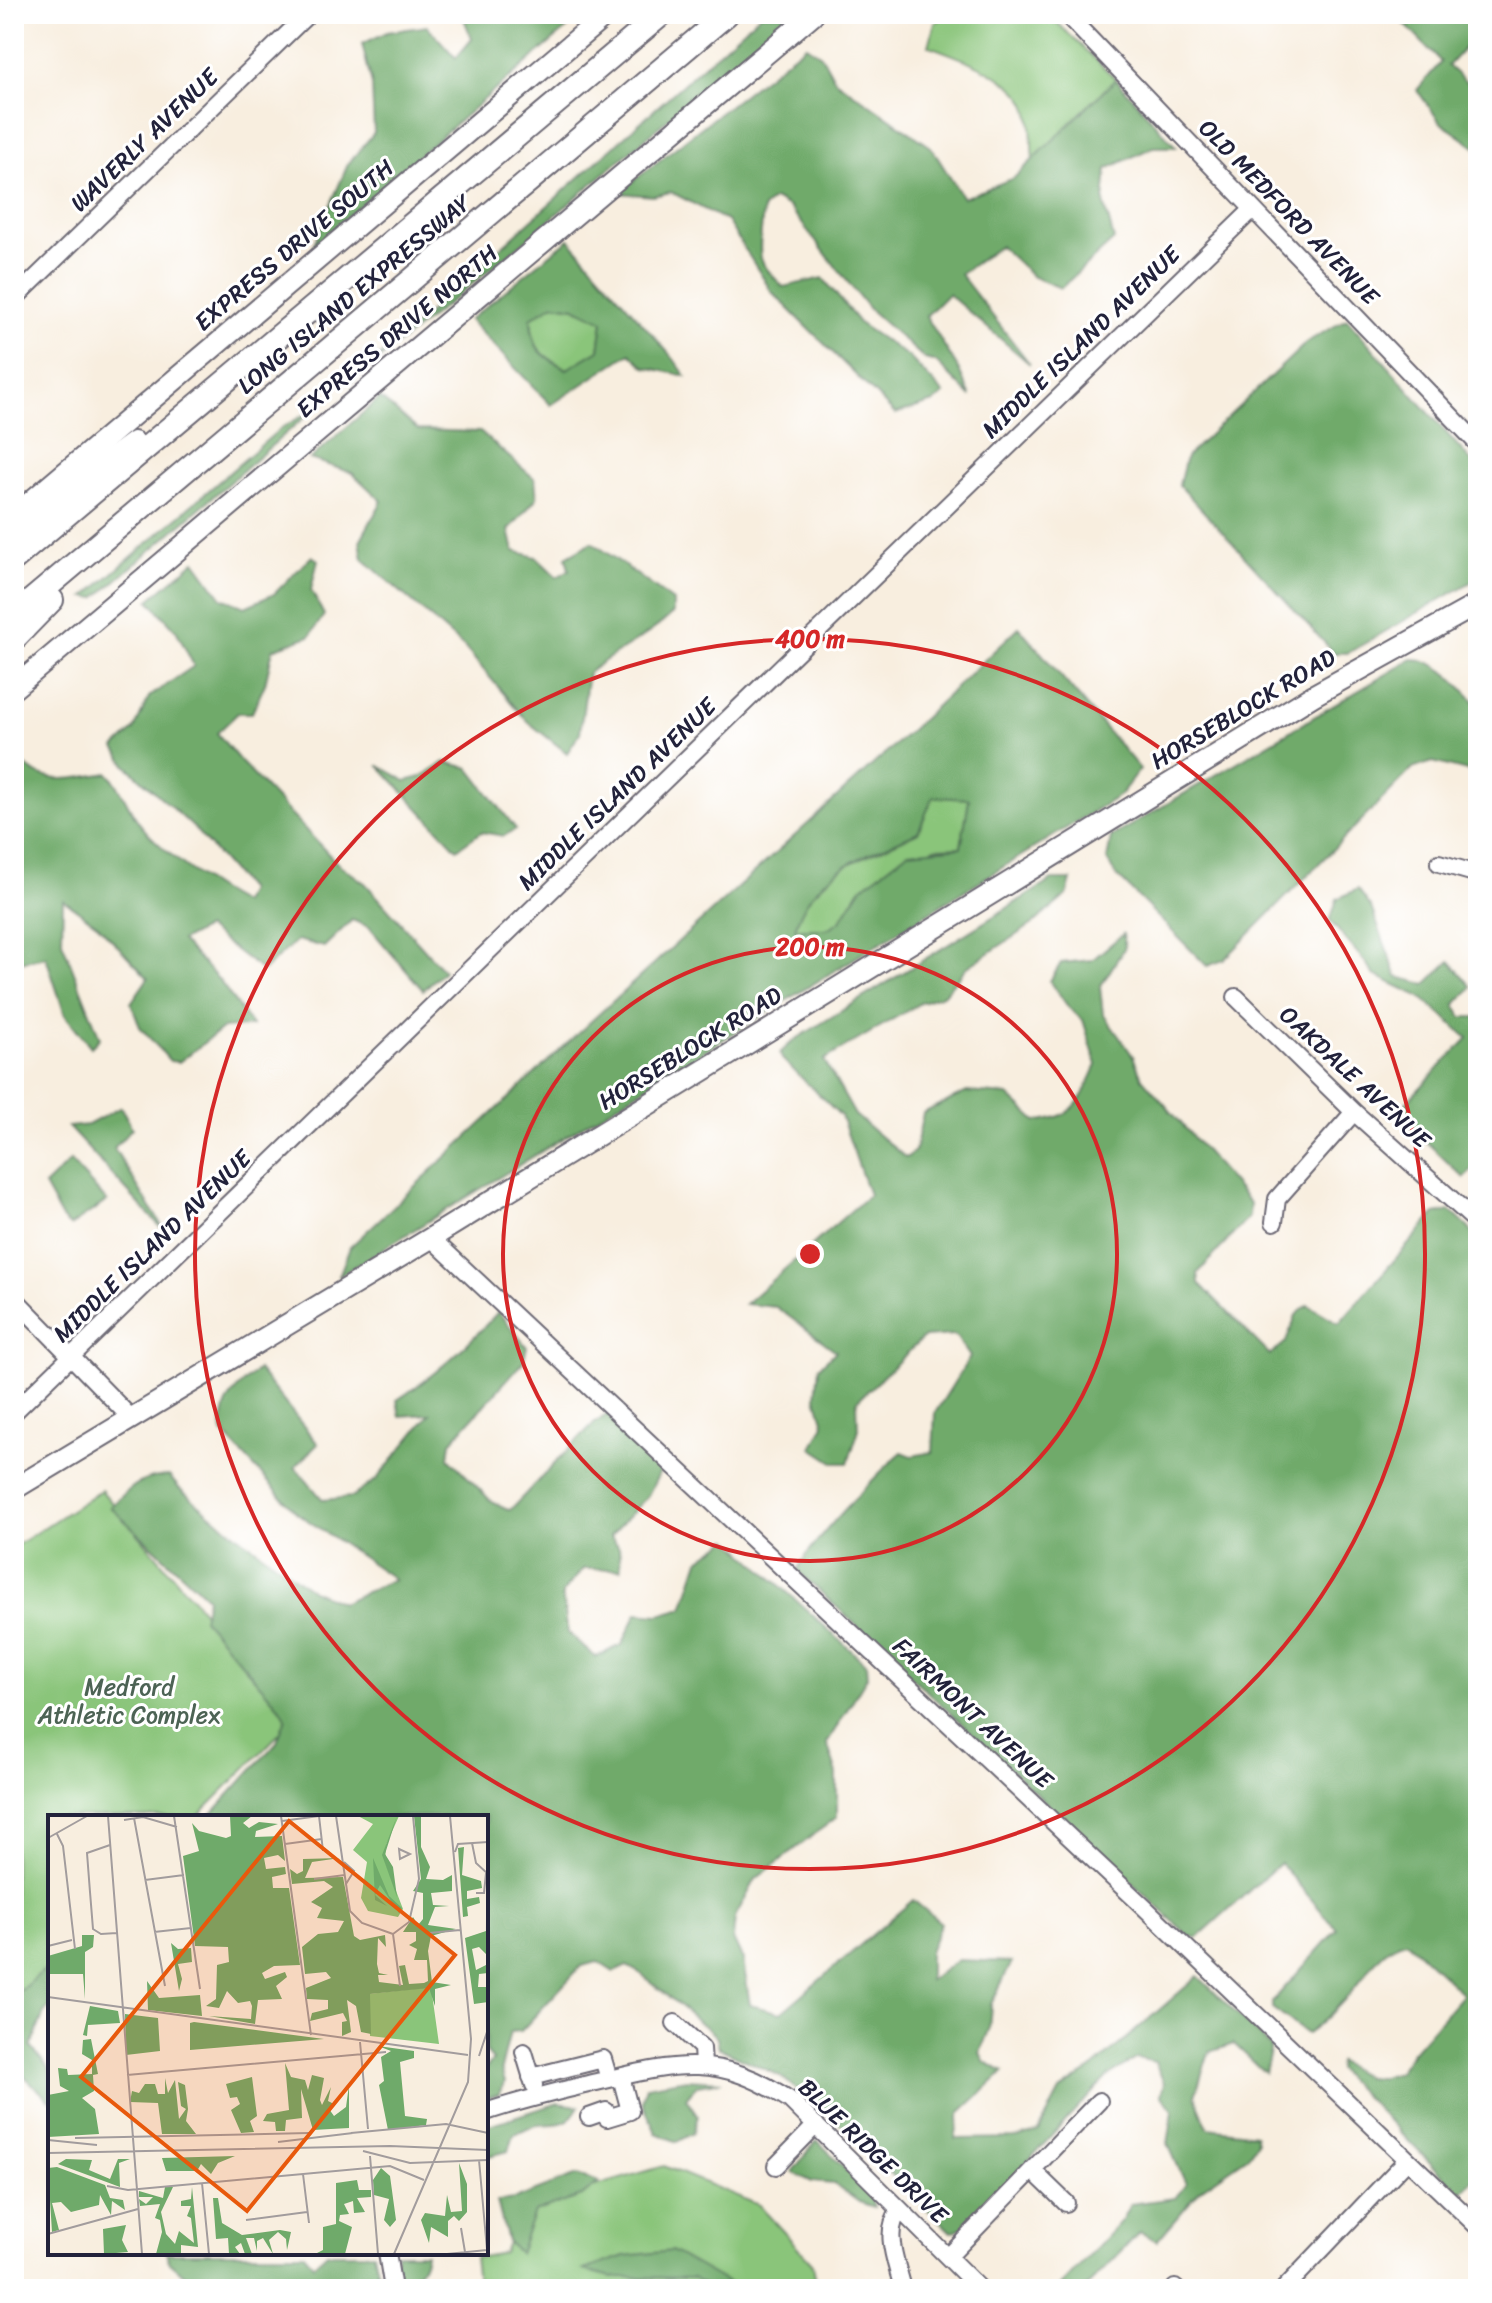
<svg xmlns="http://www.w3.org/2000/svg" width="1492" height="2303" viewBox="0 0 1492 2303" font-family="Sriracha,sans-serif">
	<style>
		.green { fill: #8ac57a; stroke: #56745a; stroke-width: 2 }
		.forest { fill: #6faa6a; stroke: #486652; stroke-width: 2; fill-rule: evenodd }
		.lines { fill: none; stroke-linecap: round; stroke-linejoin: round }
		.minor-casing { stroke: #6d6974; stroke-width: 20 }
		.major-casing { stroke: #6d6974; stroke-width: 24 }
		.highway-casing { stroke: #6d6974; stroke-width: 26 }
		.minor { stroke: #fff; stroke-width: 16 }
		.major { stroke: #fff; stroke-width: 20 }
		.highway { stroke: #fff; stroke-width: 22 }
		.ring { fill: none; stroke: #d62828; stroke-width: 4 }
		.labels { text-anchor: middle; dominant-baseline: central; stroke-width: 6; stroke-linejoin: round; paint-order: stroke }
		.street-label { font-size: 24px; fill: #22223b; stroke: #fff }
		.park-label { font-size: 24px; fill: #4c6354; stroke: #fff }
		.inset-road { fill: none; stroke: #a29c9d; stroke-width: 2 }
		.view { fill: #e8590c; fill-opacity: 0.15; stroke: #e8590c; stroke-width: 4 }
		.inset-edge { fill: none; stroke: #22223b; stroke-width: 4 }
		.centre { fill: #d62828; stroke: #fff; stroke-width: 4 }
		.ring-label { font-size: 24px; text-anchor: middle; font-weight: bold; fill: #d62828; stroke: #fff; stroke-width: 6; stroke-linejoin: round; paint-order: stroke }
	</style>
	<rect width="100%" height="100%" fill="#fff"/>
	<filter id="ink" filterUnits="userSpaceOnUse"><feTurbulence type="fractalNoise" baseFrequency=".0125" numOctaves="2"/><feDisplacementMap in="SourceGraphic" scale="16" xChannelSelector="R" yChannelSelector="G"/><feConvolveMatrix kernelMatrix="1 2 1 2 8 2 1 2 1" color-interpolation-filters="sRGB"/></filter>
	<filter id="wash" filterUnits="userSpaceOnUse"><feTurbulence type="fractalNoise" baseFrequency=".006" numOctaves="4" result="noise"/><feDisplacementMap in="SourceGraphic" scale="32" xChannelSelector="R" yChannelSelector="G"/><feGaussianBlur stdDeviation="1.8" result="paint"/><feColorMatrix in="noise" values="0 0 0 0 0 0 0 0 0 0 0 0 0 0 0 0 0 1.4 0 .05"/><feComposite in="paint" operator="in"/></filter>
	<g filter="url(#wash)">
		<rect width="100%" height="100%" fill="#f8eedf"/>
		<path class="green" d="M947,14H1048L1116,79L1033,160C1031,144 1033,124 1028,109C1019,78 957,56 929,46L935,23Z
			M554,304L575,307L603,321L599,350L567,369C540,354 533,350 531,318Z
			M933,796L970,798L961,847L935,848L860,889L840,921L827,929H795L804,903L840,868L918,832Z
			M101,1490L294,1719L197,1817H50V1966L14,2002V1547Z
			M664,2166L759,2205L813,2264L817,2289H478L474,2258L504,2253L521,2208Z"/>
		<path class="forest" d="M462,14H584L313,246L348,164L374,133L372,85L362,44L387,32L427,26L456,58L472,39Z
			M761,14H791L524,242L350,383Z
			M1395,14H1478V33L1448,66L1467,83L1478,89V149L1440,122L1417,90L1441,62Z
			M806,45L821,55L835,80L931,147L963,198L1014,178L1116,79L1176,147H1153L1107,169L1104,202L1114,240L1061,288L1033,277L1000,246L960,274L1030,364L948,294L926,316L959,370L971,397L936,362L925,359L869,309L789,207L774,199L763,208C763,221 757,251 762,261C766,270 776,279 783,287L823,278L860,324L909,357L944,394L934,402L895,414L772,292L727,221L671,192L653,196L618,193Z
			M569,239L673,358L686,376L645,367L630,353L551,405L469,320ZM554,304L575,307L603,321L599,350L567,369C541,355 532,350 531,318Z
			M1347,319L1478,469V578L1348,653H1334L1179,485L1186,457L1307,342Z
			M380,398L418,430L480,432L535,479L537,498L509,530L514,551L536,557L557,577L569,570L566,557L592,542L673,601V613C648,638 615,651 588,673L580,733L567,753L527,721L465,648L363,559L360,541L382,501L352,473L310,459Z
			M314,409L96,598L85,597L281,428Z
			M312,556L318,560L311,590L324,615L310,636L273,649L265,684L252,713H238L217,733L240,761L337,863L365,883L444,971L423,990L369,927L352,920L324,947L297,940L263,971L206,928L181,941L219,980L252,1026L223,1028L179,1062L170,1061L140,1027L131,1003L148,978L98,925L63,900L62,941L100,1038L91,1047L65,1015L46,957L14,963V753C41,789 68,779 108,773C122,787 126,805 138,821C156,847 213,889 242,903L248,890L194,828L127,766L115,748L134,730L149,697L194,666L176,630L149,600L195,561L222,598L245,607L274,594Z
			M1019,627L1140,769L1120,795L339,1276L350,1247L589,1023L912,729ZM933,797L969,799L961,847L908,852L860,889L840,921L827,929H795C812,870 868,855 918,832Z
			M1412,659C1438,658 1461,687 1478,705V774L1433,762L1412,769L1224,960L1207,966L1115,874L1107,860L1111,837Z
			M445,762L469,768L516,829L504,836L481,832L457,849L378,765L406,781L421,777Z
			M1052,880H1071L1067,895L1033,924L966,968L943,995L922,1002L824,1060L855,1115L906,1158L915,1151L923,1113L967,1092L1008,1095L1036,1121C1077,1118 1081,1099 1097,1065L1083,1020L1069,1008L1050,981L1061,963L1092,960L1123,934L1125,947L1100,987L1103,1014L1133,1056L1142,1078L1250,1203L1249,1217L1198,1273L1199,1283L1270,1355L1286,1342L1296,1315L1308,1305L1339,1323L1435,1214L1451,1211L1478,1237V2175L1461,2194L1338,2070L1339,2062L1366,2077L1378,2078L1398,2072L1411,2053L1463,1994L1406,1941C1382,1947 1373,1965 1359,1983C1343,2002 1327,2020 1307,2034L1272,2008V2002L1337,1929L1280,1863L1197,1938L1189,1936L798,1571C802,1551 883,1468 902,1452L912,1456L933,1452L935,1413L970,1357L955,1335L924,1337L857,1401L858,1432L848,1463H835L812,1448L824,1424L816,1397L819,1367L836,1351L776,1307L745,1304L869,1195L841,1116L782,1059L780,1053L793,1041Z
			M1358,889L1371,907L1397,977L1426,984L1450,961L1472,987L1455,1005L1462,1017H1478V1165L1464,1178L1396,1113L1468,1038L1421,997L1374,975L1366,963L1330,921L1337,899Z
			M121,1107L132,1128L114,1148L167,1234L68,1127L88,1125Z
			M70,1161L107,1201L70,1226L63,1220L44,1186Z
			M498,1312L527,1347L523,1362L451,1442L449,1458L491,1501L510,1510L590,1427L607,1414L660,1472L647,1497L610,1536L619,1547L621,1569H583L562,1594L568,1633L595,1657L622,1645L637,1613L659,1615L683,1608L699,1560L729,1539L866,1664L867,1677L827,1743L837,1774V1817L756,1879L735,1917L733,1939L743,1960L750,2005L781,2013L913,1900L941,1923L929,1952V1980L958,1960L1012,1962L991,2004L989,2030L980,2053L985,2062L1004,2072L960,2113L955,2139L1017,2138L1039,2131L1060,2091L1095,2066L1198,1976L1271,2047L1265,2073L1234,2044L1209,2052L1195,2096L1208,2128L1255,2134L1257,2142L1247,2157L1201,2189L1157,2241L1140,2232L1085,2289H1058L1122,2220L1130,2204L1175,2198L1186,2184L1168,2144L1173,2110L1161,2095L1164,2083L1155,2062L1137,2058L1109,2075L966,2227L951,2232L838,2122L780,2076L719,2048L717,2037L640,1973L627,1966L614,1972L598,1962L581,1966L521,2031L510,2032L501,2069L505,2082L499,2094L486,2098V2068L493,2060L486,2052V1817H209L277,1742L286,1718L282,1710L203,1619L207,1597L110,1507C131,1488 139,1477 169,1476L179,1488L220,1522L312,1590L342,1603L394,1579L297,1513L223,1433C219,1402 236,1388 258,1370L318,1444L295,1467L323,1500L352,1497L377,1479L430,1414L400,1416L397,1400C436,1375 467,1346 498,1312Z
			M50,1965V2007L44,2013L31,2047L50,2070V2101L14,2066V1996Z
			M686,2079L722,2081L697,2085L686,2098L698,2116L693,2133L677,2142L656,2133L642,2101L646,2086Z
			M558,2103L579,2106C567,2127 562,2123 540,2125C531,2125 522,2131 514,2134L509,2151L486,2157V2126Z
			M817,2140L871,2196L874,2207L859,2202L834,2184L812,2182L792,2172Z
			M577,2175L599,2182L582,2196L534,2212L519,2253L507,2241L497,2201L515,2199Z
			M672,2251L739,2289H710L693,2278L612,2277L584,2270L624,2256Z
			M166,2253H304L314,2265L327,2253H373L382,2289H201L169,2261Z
			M396,2253H426C423,2272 415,2277 396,2280Z"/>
	</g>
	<g filter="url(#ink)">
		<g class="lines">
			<g class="minor-casing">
				<path id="minor" d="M1066,14L1478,444
					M14,299L308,14
					M1439,863L1478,874
					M1236,997L1354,1112L1478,1223
					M1274,1222L1277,1199L1354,1112
					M431,1238L1144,1907L1478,2227
					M14,1298L131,1418
					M14,1412L1253,209
					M675,2023L702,2048L703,2065
					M524,2052L534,2085
					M531,2077L603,2059L609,2079
					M486,2112C521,2100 557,2092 592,2083C674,2064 716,2051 790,2100L980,2289
					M589,2117L606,2111L607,2118L630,2111L621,2077
					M776,2166L816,2125
					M1032,2170L1066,2203
					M900,2210C882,2232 897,2263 903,2289
					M387,2253L393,2289
					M948,2257L1099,2101
					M1175,2288L1176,2289
					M1284,2289L1407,2160"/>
			</g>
			<g class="major-casing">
				<path id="major" d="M14,516L607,14
					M14,688L813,14
					M14,1489L431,1238L1314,695L1478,604"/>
			</g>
			<g class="highway-casing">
				<path id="highway" d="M14,531L134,443
					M14,559L662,14
					M14,615L727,14
					M14,639L52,600"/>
			</g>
			<use href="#minor" class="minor"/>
			<use href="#major" class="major"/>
			<use href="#highway" class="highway"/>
		</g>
	</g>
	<g class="ring">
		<circle cx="810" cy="1254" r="307"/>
		<circle cx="810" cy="1254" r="615"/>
	</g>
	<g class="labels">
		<g class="street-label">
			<text transform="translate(144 140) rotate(-44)">WAVERLY AVENUE</text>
			<text transform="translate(1289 212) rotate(46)">OLD MEDFORD AVENUE</text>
			<text transform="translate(294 245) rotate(-40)">EXPRESS DRIVE SOUTH</text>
			<text transform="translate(354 294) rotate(-40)">LONG ISLAND EXPRESSWAY</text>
			<text transform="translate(397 331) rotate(-40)">EXPRESS DRIVE NORTH</text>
			<text transform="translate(1081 342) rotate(-44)">MIDDLE ISLAND AVENUE</text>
			<text transform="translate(1243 709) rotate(-31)">HORSEBLOCK ROAD</text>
			<text transform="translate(617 794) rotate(-44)">MIDDLE ISLAND AVENUE</text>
			<text transform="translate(690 1048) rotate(-32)">HORSEBLOCK ROAD</text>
			<text transform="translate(1355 1077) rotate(43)">OAKDALE AVENUE</text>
			<text transform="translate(152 1246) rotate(-44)">MIDDLE ISLAND AVENUE</text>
			<text transform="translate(973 1713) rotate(43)">FAIRMONT AVENUE</text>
			<text transform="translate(873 2151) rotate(44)">BLUE RIDGE DRIVE</text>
		</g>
		<g class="park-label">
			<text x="129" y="1687">Medford<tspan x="129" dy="28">Athletic Complex</tspan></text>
		</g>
	</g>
	<g transform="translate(48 1815)">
		<rect width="440" height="440" fill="#f8eedf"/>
		<path d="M310,1H351L338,30L337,47L355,94L350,102L320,96L313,83L319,47L305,35L325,9ZM383,172L391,229L322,221L321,179Z" fill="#8ac57a"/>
		<path d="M182,1H204L195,8L201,13L211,7L230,9L208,16L207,22L234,21L237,46L230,40L216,43L218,54L237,52L238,59L224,62L225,73H241L252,150L226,151L214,158L217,164L237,157L239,162L228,171L234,184L210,185L207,209L161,201L203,204L204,191L202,186L190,188L179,176L171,193L158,191L168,184L169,150L181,147L180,132L147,131L135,41L151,36L144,8L151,16L178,23L183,21ZM349,1L337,39L345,52L349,82L334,40ZM366,1H373V32L382,52L378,64L395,65L404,60V76L383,78L385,90L401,91L387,92L380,110L408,114L383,121L380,136L384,167L403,170L387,174V191L381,173L322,179L323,219L313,217L308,191L299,185L303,217L294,221V207L299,206L295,198L262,206L264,198L280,194V185L259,184L258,173L283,163L278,157L257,159L254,132L270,119L290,117L296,106L269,103L274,93L263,87L285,72L276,66L244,69L242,54L249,59L255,56V44L292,43L264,47L257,63L295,62L306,121L312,125L337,120L338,132L330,123L329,149L331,158L340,160H330L331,167L355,170L351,151L357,150L361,169L376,168L380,166L379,145H366L369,134L361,130L368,126V117H355L365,102L370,110L375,104V78L365,76L373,64ZM416,32L414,60L433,66L434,73L419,76V84L431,82L432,88L419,92L420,101L415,102L410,33ZM325,43L341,81L354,93L351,98L332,70L327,80L339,91L327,85ZM437,102L440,141L431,132L424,134L428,155L440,149V158L431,159L430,172H440V187L426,189L417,123L438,116ZM34,120H46L45,132L37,137V184L35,159H0V141L34,131ZM123,128L130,134L143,133L144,147L130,149L134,164L131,176ZM99,166L111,183L152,180L154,201L100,195ZM42,191L70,196L72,208L40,210L39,221L35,220ZM77,199L110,203L112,236L78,240ZM146,207L276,224L142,235V208ZM43,224L50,259L45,260L46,276L34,283L47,294L51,319L0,322V280L21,276L12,271L10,253L19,254L20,260L44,259V245L34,239L35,225ZM330,231L366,236V243L352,247L357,301L379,304L378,310L340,315L331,270L336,266L333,242L343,236ZM237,248L243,262L257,265L260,275L264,260L276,263L272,285L274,290L283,272L280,286L286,289L281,294L286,301L298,292L301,270V313L265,315L253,274L254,303L238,305L237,316H228L227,307L215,306L219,299L241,295ZM204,262L209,301L202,306L206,317L193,318L183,295L192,289L189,282L182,283L178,269ZM117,263L120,278L127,265L131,304L138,294L133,291L130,267L137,270L140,294L138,306L148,319H114L110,288L82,287L84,276L91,278L97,269H107L110,279H117ZM187,341L170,348L163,359L153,349L149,356H118L114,343ZM18,344L44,345L41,355L62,364L70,344H82L71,348L72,372L10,349ZM411,348L419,369V397L411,406L406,401L400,406V422L383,412L381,428L373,405L377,398L397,401L399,380L403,397L414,396ZM9,352L57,370L62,383L75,385L77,395L64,386L63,400L52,380L51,390L23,397L13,387L4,388L11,415L4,417L0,353ZM333,353L342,361L348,405L342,412L336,405L341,384L326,380L325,365ZM309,365L311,375H323V382L309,383L317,397L306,398L305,386L296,389L301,399L292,400L291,406L304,412L297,439H267L275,435V412L288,409V368ZM117,372H125L113,397L118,419L127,429L131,416L146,428L143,403L139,401L143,391H133V386L143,384L144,372L150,432L133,430V438L108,439L114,417L112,405L107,403L112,389L92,391L91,384L98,389L105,382H91V376L115,383ZM165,383H170L174,408L194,420L232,415L243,417L239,435L238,424L230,417L221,425L225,439L215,423L209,426V436L206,423H198L204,439H197L193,428L187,432L192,439H181L180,423L168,424ZM78,410L74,425L80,437L56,439L55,414Z" fill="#6faa6a"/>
		<path class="inset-road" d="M60,1L94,439M126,1L152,174M233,1L263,220M271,1L275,36M288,1L302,96L314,108L345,119M86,3L117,171M76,5L95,2L129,12M234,6L271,1M9,19L15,31L27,134M0,23L39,1M424,28L428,48L440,59M237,29L274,24M62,30L39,38L42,77L45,114L53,119L69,118M351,34L362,39L352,44ZM407,37L410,29L440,27M296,47L306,56L298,69M266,64L297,60M97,65L136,60M428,78H436L438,58M106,117L143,113M381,118L412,115M345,119L361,107L371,64L365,1M345,119L352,171M0,131L24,125M0,182L420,240M312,227L320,314M431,241L440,214M79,260L338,237M303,318L398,309L440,318M27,323L261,318M0,325L49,330M230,327L305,318M315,336L362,348L440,345M0,338L342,331L440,335M322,341L330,439M431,345L439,435M255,359L261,408M154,368L161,439M59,371L80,375L342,351L376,365M198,405L259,397M413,413L417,437M0,419L90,394M346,439L420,267L423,224L402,1M399,439L439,435"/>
		<path class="view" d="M241,6L407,140L199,396L33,262Z"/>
		<rect width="440" height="440" class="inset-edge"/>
	</g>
	<circle cx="810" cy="1254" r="12" class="centre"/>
	<g class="ring-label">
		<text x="810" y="647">400 m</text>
		<text x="810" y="955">200 m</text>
	</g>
	<rect width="1492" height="2303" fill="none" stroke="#fff" stroke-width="48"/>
</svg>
